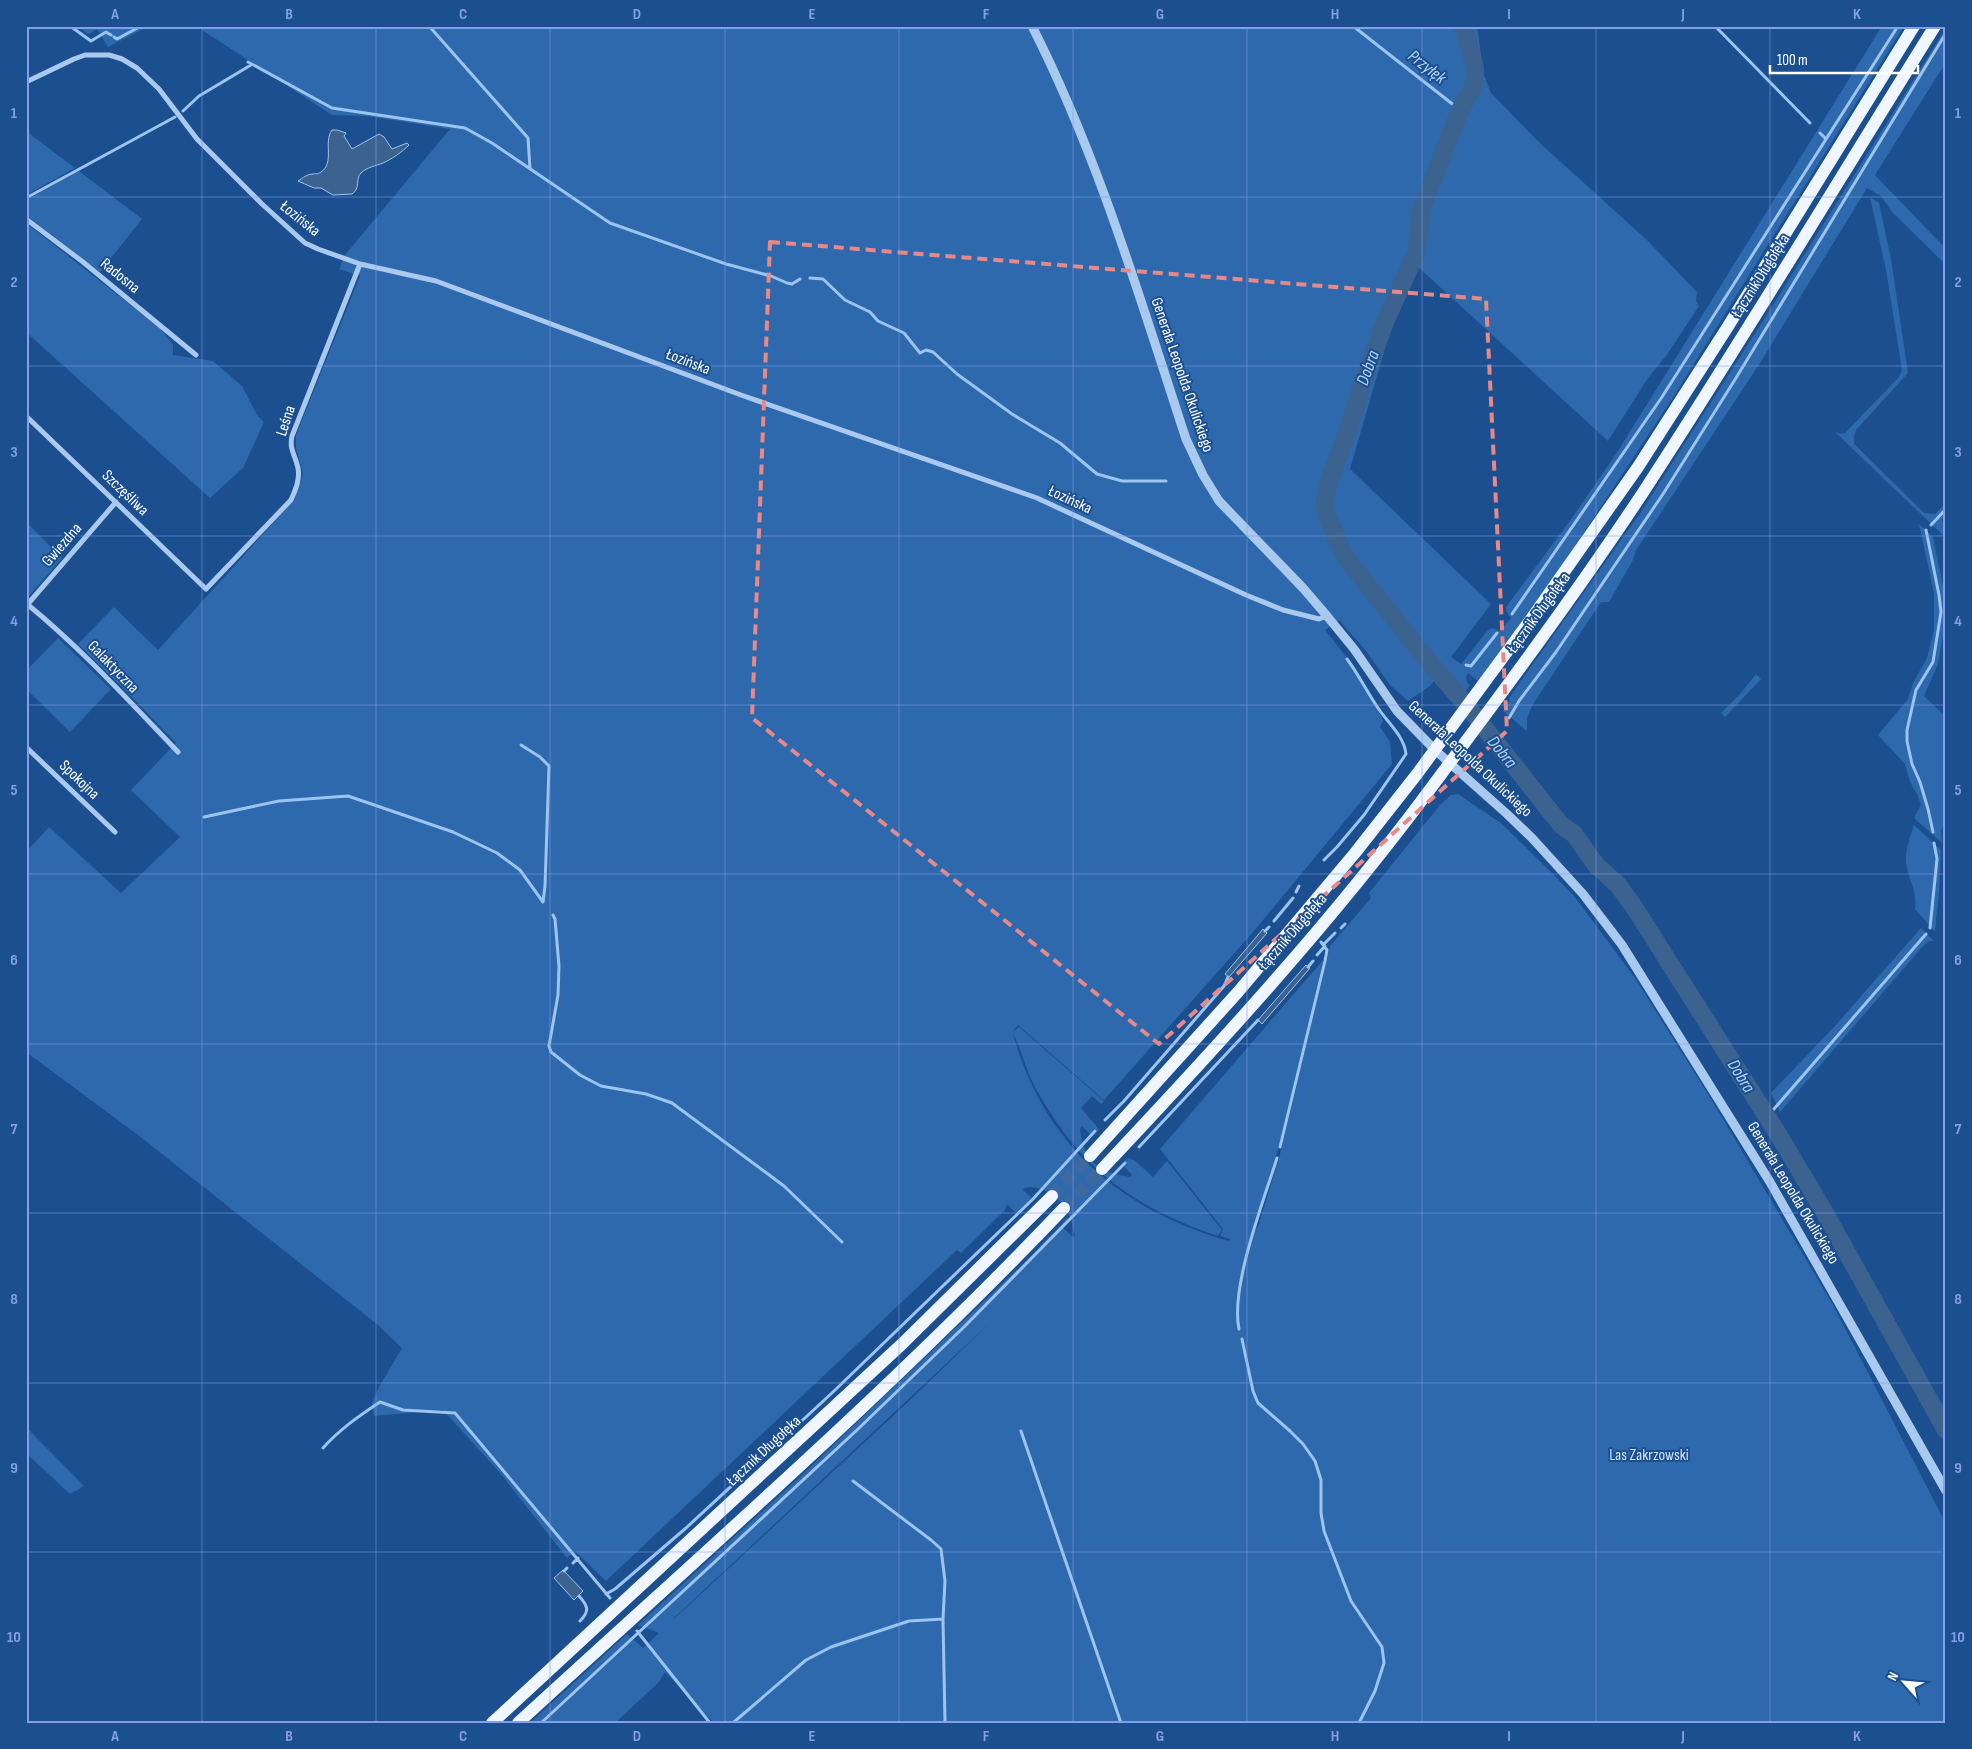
<svg xmlns="http://www.w3.org/2000/svg" width="1972" height="1749" viewBox="0 0 1972 1749" font-family="'Sofia Sans Condensed',sans-serif">
	<style>
		.green { fill: #2e69ad; fill-rule: evenodd }
		.water { fill: #3c6290; stroke: #9cc4f0 }
		.lines { fill: none; stroke-linecap: round; stroke-linejoin: round }
		.stream { stroke: #9cc4f0; stroke-width: 3 }
		.river { stroke: #3c6290; stroke-width: 18 }
		.primary-tunnel { stroke: #3d69a0; stroke-width: 12; stroke-dasharray: 12 6; stroke-linecap: butt }
		.minor { stroke: #a9c9ee; stroke-width: 5 }
		.tertiary { stroke: #a9c9ee; stroke-width: 9 }
		.primary { stroke: #f0f6ff; stroke-width: 12 }
		.marked { fill: none; stroke: #e88989; stroke-width: 4; stroke-dasharray: 10 6; stroke-linejoin: round }
		.grid { fill: none; stroke: #839eea; stroke-width: 1; stroke-opacity: 0.55 }
		.labels { text-anchor: middle; dominant-baseline: central; stroke-width: 4; stroke-linejoin: round; paint-order: stroke }
		.street-label { font-size: 16px; fill: #fff; stroke: #1b4f8f }
		.park-label { font-size: 16px; fill: #cfe3fa; stroke: #1b4f8f }
		.water-label { font-size: 18px; font-style: italic; fill: #b5d3f5; stroke: #1b4f8f }
		.neatline { fill: none; stroke: #839eea; stroke-width: 2 }
		.grid-label { font-size: 16px; text-anchor: middle; font-weight: bold; fill: #839eea }
	</style>
	<rect width="100%" height="100%" fill="#1b4f8f"/>
	<path class="green" d="M76,26H149L108,47L97,29L89,34Z
		M196,26H1477L1484,75L1491,93L1541,144L1648,241L1697,292L1696,301L1699,306L1666,356L1648,378L1608,441L1417,266L1390,331L1350,469L1491,604L1451,657L1461,664L1488,630L1492,628L1500,631L1511,618L1506,611V607L1572,518L1618,451L1882,26H1904L1674,396L1563,564L1478,681L1468,673L1466,676L1467,683L1470,685L1462,697L1440,673L1430,686L1408,701L1390,685L1366,651L1339,620L1325,630L1355,668L1383,720L1380,727L1390,742L1392,764L1254,931L1104,1100L1018,1025L1013,1032L1019,1027L1104,1101L1101,1104L1092,1096L1081,1108L1099,1129L1097,1132L1093,1129L1091,1135L1082,1126L1080,1129C1081,1134 1081,1140 1083,1145C1092,1169 1108,1173 1130,1177L1132,1175L1124,1166L1127,1164L1124,1161L1128,1158L1134,1160L1153,1177L1167,1161L1222,1230L1218,1236C1130,1206 1077,1166 1033,1083C1025,1068 1021,1047 1013,1034C1044,1145 1121,1210 1229,1241L1230,1239L1220,1236L1223,1229L1160,1149L1324,959L1279,1146L1250,1241L1259,1224L1279,1158L1330,946L1371,898L1369,893L1440,805L1451,795L1458,794L1502,824L1553,874L1574,896L1635,978L1711,1099L1833,1305L1946,1524V1723H714L665,1672L658,1683L615,1723H530L627,1634L643,1648L659,1633L638,1625L803,1474L1030,1257L1067,1218L1068,1220L1062,1227L1073,1237L1075,1235C1073,1229 1073,1224 1071,1219C1064,1201 1045,1183 1024,1188L1023,1190L1032,1198L1016,1213L1007,1204L1005,1210L961,1253L957,1250L606,1581L575,1551L567,1558L501,1474L443,1410L374,1416L372,1403L379,1387L402,1348L378,1325L138,1135L26,1052V852L49,827L121,893L180,837L131,790L176,743L124,689L78,644L114,607L158,650L295,499L303,474L296,448V435L360,276L339,269L345,255L450,129L367,116L332,115ZM992,1321L907,1403L674,1619V1618Z
		M1946,28V62L1875,175L1946,249V265L1892,212L1881,196L1867,188L1760,363L1635,552L1633,560L1609,602H1601L1533,704L1527,718V731L1503,711L1510,700L1509,698L1641,512L1766,316Z
		M26,131L75,168L26,195Z
		M79,171L142,219L100,272L26,215V200Z
		M1870,197L1879,203L1891,259L1908,373L1856,430L1854,437V444L1924,513L1935,514L1946,503V514L1942,520L1946,538L1834,431L1840,434L1845,433L1899,377L1902,370L1886,270Z
		M26,223L160,328L173,345V355L213,361L242,386L257,415L264,422L243,468L210,498L26,332Z
		M26,522L62,558L28,597L26,595Z
		M1919,524L1933,537L1943,585L1945,625L1938,664L1924,696L1946,717V819L1941,831L1942,843L1914,818L1921,805L1917,794L1910,782L1905,764L1878,735L1908,699L1913,683L1927,658L1934,630V593Z
		M58,638L111,689L70,732L26,689V671Z
		M1756,674L1761,679L1725,717L1721,713L1741,693Z
		M1914,825L1941,850L1939,892L1935,932L1915,909C1917,890 1909,881 1906,863C1905,850 1910,837 1914,825Z
		M1921,928L1934,941H1929L1923,946L1780,1112L1771,1093L1834,1027Z
		M26,1427L84,1486L70,1494L26,1453Z"/>
	<path class="water" d="M332,130H337L346,133L344,136L352,149L379,134L384,137L392,149L407,143L409,145C402,152 392,159 383,163C376,166 367,167 361,173C355,179 361,188 352,194L333,195L321,188H314L298,181C303,178 307,174 313,174C318,173 316,175 321,172C335,163 323,142 332,130Z
		M1263,929L1267,933L1229,977L1225,974Z
		M1306,965L1310,968L1262,1024L1258,1020Z
		M563,1570L583,1591L574,1600L554,1578Z"/>
	<g class="lines">
		<path class="stream" d="M70,26L91,41L106,32L111,35
			M429,26L528,138L530,169
			M1353,26L1460,110
			M1715,26L1810,123
			M114,37L117,39L141,26
			M248,62L332,108L465,128L492,143L610,223L726,264L771,276L787,283L792,284L800,279
			M183,111L199,96L251,65
			M1820,133L1826,139
			M26,198L175,117
			M810,278L823,279L845,300L870,312L878,321L904,333L920,353L926,350L933,352L957,374L1012,414L1060,443L1097,474L1122,481H1166
			M1931,525L1946,509
			M1926,530L1939,595L1941,612L1933,662L1916,690L1907,730V741L1912,764L1920,782L1928,809L1933,832
			M1512,614L1662,397L1898,26
			M1466,665L1471,666L1497,633
			M1509,718L1519,701L1556,652L1663,494L1736,378L1946,33
			M521,745L540,757L549,766L545,886L543,902
			M204,817L279,801L348,796L453,832L497,853L520,870L543,902
			M1324,860L1337,847L1364,815L1406,754C1404,736 1388,723 1378,708C1367,692 1359,675 1347,659
			M1296,892L1299,886
			M553,915L555,919L559,966L558,995L549,1046L551,1052L580,1075L601,1086L646,1094L672,1103L784,1186L842,1242
			M1274,921L1293,898
			M1341,928L1345,924
			M1930,928L1937,859L1934,843
			M1265,931L1269,927
			M1324,944L1335,933
			M1317,955L1325,946
			M1308,967L1313,961
			M1767,1117L1926,934
			M1105,1120L1124,1101L1224,986L1228,977
			M1139,1147L1258,1020
			M1280,1147L1325,961L1327,950L1321,942
			M1239,1329C1230,1287 1264,1200 1277,1158
			M1242,1339L1253,1391L1258,1403L1290,1431L1303,1444L1315,1461L1321,1480V1513L1324,1531L1351,1601L1382,1647L1384,1663L1375,1691L1359,1723
			M1021,1431L1121,1723
			M323,1448C340,1429 359,1416 380,1402L403,1410L455,1413L610,1598
			M853,1481L931,1540L941,1549L945,1581L943,1619L945,1723
			M573,1563L578,1558
			M564,1571L567,1568
			M606,1594L615,1589L686,1528L833,1392L1033,1199L1095,1131
			M579,1596C588,1606 590,1611 580,1621
			M637,1631L710,1723
			M734,1722L806,1660L831,1647L909,1621L943,1619
			M541,1723L857,1430L964,1327L1125,1163"/>
		<path class="river" d="M1461,26L1465,32L1475,68V80L1472,90L1460,110L1421,210L1417,251L1385,322L1363,382L1347,433L1328,484L1325,502L1326,514L1346,558L1433,667L1468,707L1561,825L1574,834L1596,865L1618,885L1634,907L1778,1134L1822,1208L1946,1430"/>
		<path class="primary-tunnel" d="M1052,1196L1090,1156
			M1064,1208L1102,1169"/>
		<path class="minor" d="M26,82L74,59L85,55H109L122,59L137,68L159,89L197,139L262,204L305,243L318,249L360,264L436,281L741,395L1037,498L1246,595L1283,610L1319,619L1327,616
			M26,219L83,262L196,355
			M26,416L206,589L291,500C296,489 300,479 298,468C295,454 289,450 292,436L360,264
			M27,604C82,649 129,701 178,752
			M27,605L116,502
			M26,747L115,832"/>
		<path class="tertiary" d="M1032,26C1099,158 1140,299 1186,439L1203,475L1219,501L1303,588L1327,616L1354,649L1397,711L1435,750L1507,814L1532,838L1583,894L1622,945L1770,1182L1946,1491"/>
		<path class="primary" d="M1090,1156L1238,992L1355,853L1417,774L1531,619L1638,467L1727,328L1914,26
			M1102,1169C1215,1049 1330,924 1428,792C1502,693 1576,594 1644,491C1744,338 1838,181 1935,26
			M492,1723L902,1344L1052,1196
			M518,1723C702,1554 892,1389 1064,1208"/>
	</g>
	<path class="marked" d="M770,242L1486,299L1507,731L1159,1044L752,718Z"/>
	<path class="grid" d="M202,26V1723M376,26V1723M550,26V1723M725,26V1723M899,26V1723M1073,26V1723M1247,26V1723M1422,26V1723M1596,26V1723M1770,26V1723M26,197H1946M26,366H1946M26,536H1946M26,705H1946M26,874H1946M26,1044H1946M26,1213H1946M26,1383H1946M26,1552H1946"/>
	<g class="labels">
		<g class="street-label">
			<text transform="translate(300 219) rotate(39)">Łozińska</text>
			<text transform="translate(120 276) rotate(39)">Radosna</text>
			<text transform="translate(1761 276) rotate(-58)">Łącznik Długołęka</text>
			<text transform="translate(688 362) rotate(21)">Łozińska</text>
			<text transform="translate(1182 375) rotate(71)">Generała Leopolda Okulickiego</text>
			<text transform="translate(286 421) rotate(-72)">Leśna</text>
			<text transform="translate(125 493) rotate(44)">Szczęśliwa</text>
			<text transform="translate(1070 500) rotate(25)">Łozińska</text>
			<text transform="translate(62 545) rotate(-49)">Gwiezdna</text>
			<text transform="translate(1539 613) rotate(-54)">Łącznik Długołęka</text>
			<text transform="translate(113 667) rotate(46)">Galaktyczna</text>
			<text transform="translate(1470 759) rotate(43)">Generała Leopolda Okulickiego</text>
			<text transform="translate(79 780) rotate(44)">Spokojna</text>
			<text transform="translate(1293 932) rotate(-49)">Łącznik Długołęka</text>
			<text transform="translate(1793 1193) rotate(59)">Generała Leopolda Okulickiego</text>
			<text transform="translate(764 1451) rotate(-43)">Łącznik Długołęka</text>
		</g>
		<g class="park-label">
			<text x="1649" y="1455">Las Zakrzowski</text>
		</g>
		<g class="water-label">
			<text transform="translate(1427 67) rotate(38)">Przyłęk</text>
			<text transform="translate(1368 368) rotate(-70)">Dobra</text>
			<text transform="translate(1502 752) rotate(51)">Dobra</text>
			<text transform="translate(1741 1076) rotate(58)">Dobra</text>
		</g>
	</g>
	<rect width="1972" height="1749" fill="none" stroke="#1b4f8f" stroke-width="55"/>
	<g transform="translate(1904 1682) rotate(297)" stroke="#1b4f8f" stroke-width="4" paint-order="stroke">
	<path d="M0-4L9 19L0 12L-9 19Z" fill="#ffffff"/>
	<text y="-8" font-size="14" font-weight="bold" text-anchor="middle" fill="#ffffff">N</text>
	</g>
	<path d="M1770 65v8h148v-8" fill="none" stroke="#ffffff" stroke-width="2.5"/>
	<text x="1777" y="65" font-size="15" fill="#ffffff" stroke="#1b4f8f" stroke-width="4" paint-order="stroke">100 m</text>
	<rect x="28" y="28" width="1916" height="1694" class="neatline"/>
	<g class="grid-label">
		<text x="115" y="19">A</text>
		<text x="289" y="19">B</text>
		<text x="463" y="19">C</text>
		<text x="637" y="19">D</text>
		<text x="812" y="19">E</text>
		<text x="986" y="19">F</text>
		<text x="1160" y="19">G</text>
		<text x="1335" y="19">H</text>
		<text x="1509" y="19">I</text>
		<text x="1683" y="19">J</text>
		<text x="1857" y="19">K</text>
		<text x="14" y="118">1</text>
		<text x="1958" y="118">1</text>
		<text x="14" y="287">2</text>
		<text x="1958" y="287">2</text>
		<text x="14" y="457">3</text>
		<text x="1958" y="457">3</text>
		<text x="14" y="626">4</text>
		<text x="1958" y="626">4</text>
		<text x="14" y="795">5</text>
		<text x="1958" y="795">5</text>
		<text x="14" y="965">6</text>
		<text x="1958" y="965">6</text>
		<text x="14" y="1134">7</text>
		<text x="1958" y="1134">7</text>
		<text x="14" y="1304">8</text>
		<text x="1958" y="1304">8</text>
		<text x="14" y="1473">9</text>
		<text x="1958" y="1473">9</text>
		<text x="14" y="1642">10</text>
		<text x="1958" y="1642">10</text>
		<text x="115" y="1741">A</text>
		<text x="289" y="1741">B</text>
		<text x="463" y="1741">C</text>
		<text x="637" y="1741">D</text>
		<text x="812" y="1741">E</text>
		<text x="986" y="1741">F</text>
		<text x="1160" y="1741">G</text>
		<text x="1335" y="1741">H</text>
		<text x="1509" y="1741">I</text>
		<text x="1683" y="1741">J</text>
		<text x="1857" y="1741">K</text>
	</g>
</svg>
